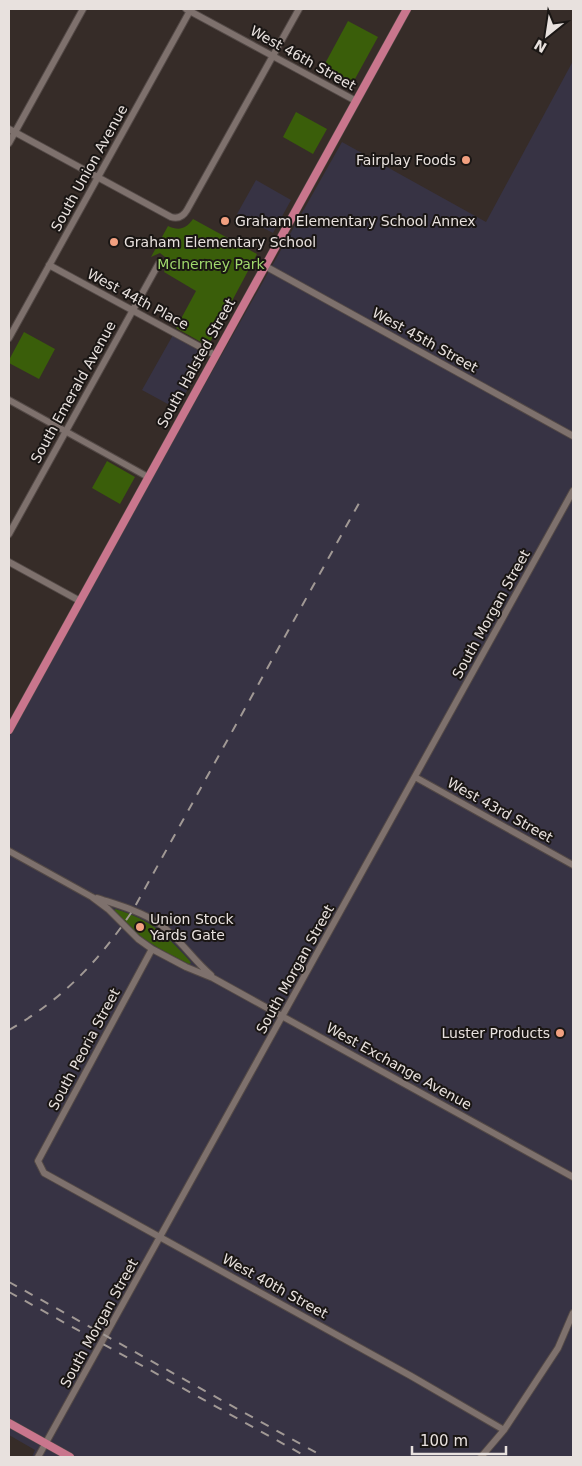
<svg xmlns="http://www.w3.org/2000/svg" width="582" height="1466" viewBox="0 0 582 1466" font-family="'DejaVu Sans',sans-serif">
	<style>
		.industrial { fill: #373344 }
		.green { fill: #3a5e0a }
		.lines { fill: none; stroke-linecap: round; stroke-linejoin: round }
		.minor-casing { stroke: #534946; stroke-width: 8 }
		.major-casing { stroke: #534946; stroke-width: 9 }
		.minor { stroke: #7e716d; stroke-width: 6 }
		.major { stroke: #c9768d; stroke-width: 8 }
		.rail { stroke: #a19995; stroke-width: 2; stroke-dasharray: 9 9; stroke-linecap: butt }
		.poi-dot { fill: #f2a080; stroke: #1a1614; stroke-width: 2 }
		.labels { text-anchor: middle; dominant-baseline: central; stroke-width: 4; stroke-linejoin: round; paint-order: stroke }
		.street-label { font-size: 14px; fill: #e8e1de; stroke: #1a1614 }
		.poi-label { font-size: 14px; fill: #e8e1de; stroke: #1a1614; text-anchor: start }
		.park-label { font-size: 14px; fill: #a0d86c; stroke: #1a1614 }
	</style>
	<rect width="100%" height="100%" fill="#362c28"/>
	<path class="industrial" d="M573,61V1457H32L35,1450L9,1435V731L342,142L486,222Z
		M256,180L291,200L273,233L237,214Z
		M173,335L207,354L177,409L142,390Z"/>
	<path class="green" d="M348,21L378,37L350,88L321,71Z
		M296,112L327,129L313,154L283,137Z
		M193,219L257,254L208,346L176,328L196,291L164,272L168,263L165,257L160,253L151,257L168,226C179,231 186,229 193,219Z
		M24,332L55,349L39,379L9,363V360Z
		M107,461L135,477L120,504L92,488Z
		M115,909C151,920 164,933 189,960L191,963L189,964C158,948 139,939 115,912Z"/>
	<g class="lines">
		<g class="minor-casing">
			<path id="minor" d="M186,9L356,101
				M9,129L171,217C178,219 183,217 187,210L299,9
				M9,143L83,9
				M49,265L215,355
				M265,266L573,436
				M9,338L191,9
				M9,400L148,477
				M9,534L159,263
				M9,562L80,601
				M415,777L573,865
				M9,851L92,897L108,909L138,939L152,949L186,967L213,978L573,1177
				M97,898C118,905 140,911 158,923C179,937 192,959 211,975
				M152,949L38,1161L44,1173L411,1376L504,1430
				M38,1457L573,491
				M481,1457L504,1430L558,1348L573,1313"/>
		</g>
		<g class="major-casing">
			<path id="major" d="M9,730L407,9
				M9,1423L70,1457"/>
		</g>
		<use href="#minor" class="minor"/>
		<use href="#major" class="major"/>
		<path class="rail" d="M9,1030C63,999 99,961 133,910L363,496
			M9,1282L324,1457
			M9,1292L307,1457"/>
	</g>
	<g class="poi-dot">
		<circle cx="466" cy="160" r="5"/>
		<circle cx="225" cy="221" r="5"/>
		<circle cx="114" cy="242" r="5"/>
		<circle cx="140" cy="927" r="5"/>
		<circle cx="560" cy="1033" r="5"/>
	</g>
	<g class="labels">
		<g class="street-label">
			<text transform="translate(303 58) rotate(29)">West 46th Street</text>
			<text transform="translate(89 168) rotate(-61)">South Union Avenue</text>
			<text transform="translate(138 299) rotate(28)">West 44th Place</text>
			<text transform="translate(425 340) rotate(29)">West 45th Street</text>
			<text transform="translate(196 363) rotate(-61)">South Halsted Street</text>
			<text transform="translate(73 392) rotate(-61)">South Emerald Avenue</text>
			<text transform="translate(491 614) rotate(-61)">South Morgan Street</text>
			<text transform="translate(500 810) rotate(29)">West 43rd Street</text>
			<text transform="translate(295 969) rotate(-61)">South Morgan Street</text>
			<text transform="translate(84 1049) rotate(-62)">South Peoria Street</text>
			<text transform="translate(399 1066) rotate(29)">West Exchange Avenue</text>
			<text transform="translate(275 1286) rotate(29)">West 40th Street</text>
			<text transform="translate(99 1323) rotate(-61)">South Morgan Street</text>
		</g>
		<g class="poi-label">
			<text x="456" y="160" text-anchor="end">Fairplay Foods</text>
			<text x="235" y="221">Graham Elementary School Annex</text>
			<text x="124" y="242">Graham Elementary School</text>
			<text x="150" y="919">Union Stock<tspan x="150" dy="16">Yards Gate</tspan></text>
			<text x="550" y="1033" text-anchor="end">Luster Products</text>
		</g>
		<g class="park-label">
			<text x="211" y="264">McInerney Park</text>
		</g>
	</g>
	<rect width="582" height="1466" fill="none" stroke="#e8e1de" stroke-width="20"/>
	<g transform="translate(547 35) rotate(210)" stroke="#1a1614" stroke-width="4" paint-order="stroke">
	<path d="M0-4L9 19L0 12L-9 19Z" fill="#e8e1de"/>
	<text y="-8" font-size="14" font-weight="bold" text-anchor="middle" fill="#e8e1de">N</text>
	</g>
	<path d="M412 1446v8h94v-8" fill="none" stroke="#e8e1de" stroke-width="2.5"/>
	<text x="420" y="1446" font-size="15" fill="#e8e1de" stroke="#1a1614" stroke-width="4" paint-order="stroke">100 m</text>
</svg>
